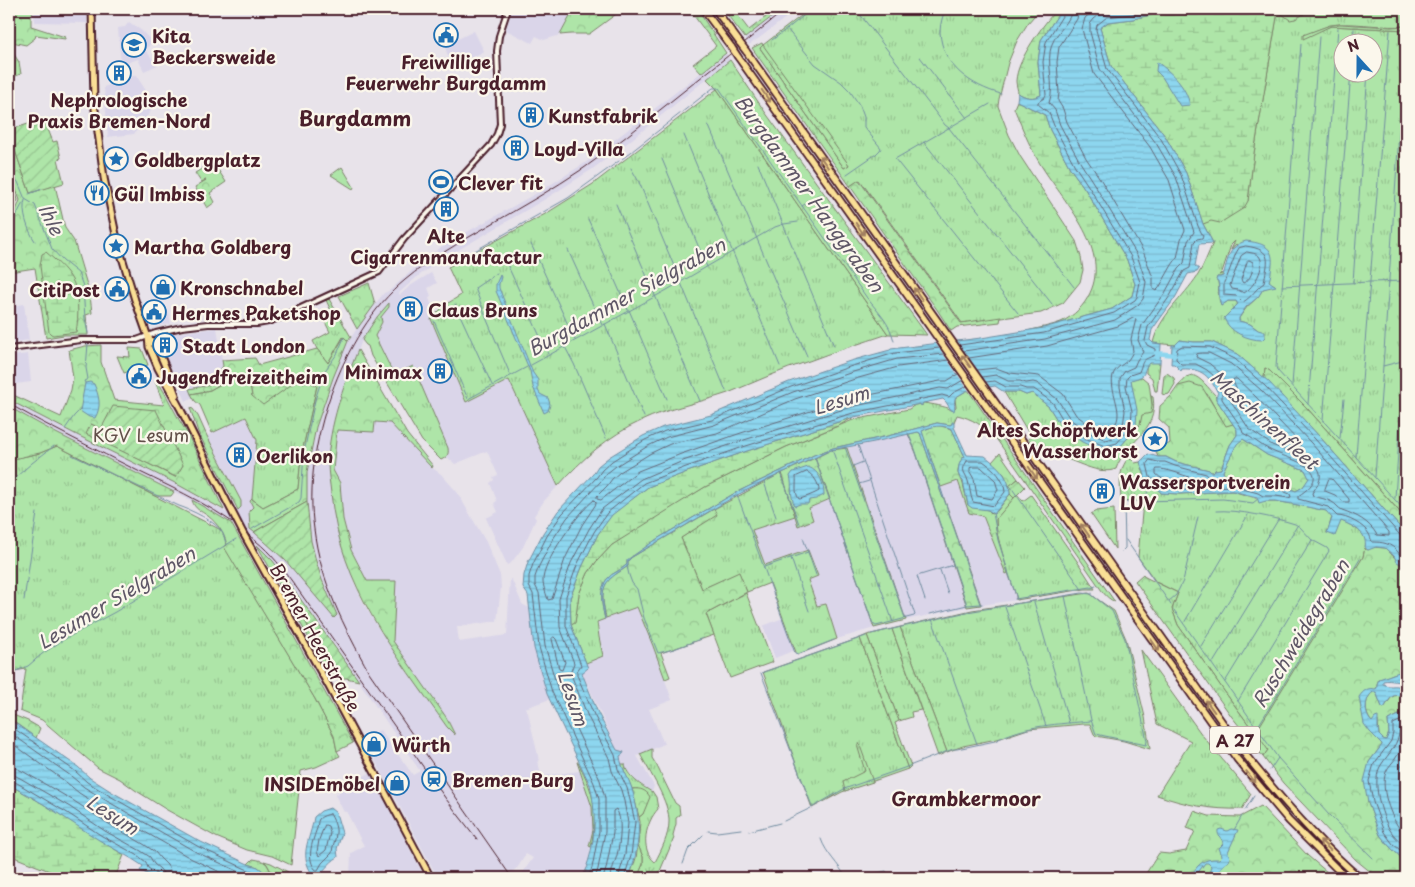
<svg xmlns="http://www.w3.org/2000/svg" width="1415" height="887" viewBox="0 0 1415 887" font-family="'Playpen Sans',sans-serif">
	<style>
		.built { fill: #dad5e9 }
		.grass { fill: url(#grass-tufts); stroke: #7c826a; fill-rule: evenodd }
		.forest { fill: url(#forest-crowns); stroke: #7c826a; fill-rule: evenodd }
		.wetland { fill: url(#wetland-marsh); stroke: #7c826a }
		.garden { fill: url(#garden-furrows); stroke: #7c826a }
		.water { fill: url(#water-rules); stroke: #728da1; fill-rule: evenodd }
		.pier { fill: #e8e3ea }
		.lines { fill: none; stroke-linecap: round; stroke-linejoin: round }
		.shore { stroke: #656879; stroke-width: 1 }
		.stream { stroke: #728da1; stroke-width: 1 }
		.canal { stroke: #8dd6ef; stroke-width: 4.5 }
		.minor-casing { stroke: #4a1f2b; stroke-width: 8 }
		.major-casing { stroke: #4a1f2b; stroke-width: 9 }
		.highway-casing { stroke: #4a1f2b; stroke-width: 9 }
		.minor { stroke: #fbf7ec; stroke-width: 4 }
		.major { stroke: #fadf96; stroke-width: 5 }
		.highway { stroke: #fadf96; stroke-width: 5.5 }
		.rail { stroke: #4a1f2b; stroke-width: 1 }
		.major-bridge-casing { stroke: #4a1f2b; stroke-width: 9; stroke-linecap: butt }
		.highway-bridge-casing { stroke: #4a1f2b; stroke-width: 9; stroke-linecap: butt }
		.major-bridge { stroke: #fadf96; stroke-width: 5 }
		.highway-bridge { stroke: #fadf96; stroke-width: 5.5 }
		.oneway { stroke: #a27f60 }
		.labels { text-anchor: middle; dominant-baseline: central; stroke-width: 4.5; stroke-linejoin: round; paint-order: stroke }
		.shield { fill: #fbf7ec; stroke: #7f6065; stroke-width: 1 }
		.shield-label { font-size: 16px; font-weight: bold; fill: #4a1f2b }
		.poi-label { font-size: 18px; font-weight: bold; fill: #4a1f2b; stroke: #fbf7ec; text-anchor: start }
		.park-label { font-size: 18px; fill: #63504a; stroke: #fbf7ec }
		.street-label { font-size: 18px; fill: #4a1f2b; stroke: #fbf7ec }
		.water-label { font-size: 19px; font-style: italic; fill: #5e5666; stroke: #fbf7ec }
		.neighbourhood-label { font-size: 19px; font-weight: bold; fill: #4a1f2b; stroke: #fbf7ec }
		.quarter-label { font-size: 20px; font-weight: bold; fill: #4a1f2b; stroke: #fbf7ec }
	</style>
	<defs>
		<pattern id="grass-tufts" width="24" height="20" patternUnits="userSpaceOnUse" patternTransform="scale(1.25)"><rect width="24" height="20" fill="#aee5a8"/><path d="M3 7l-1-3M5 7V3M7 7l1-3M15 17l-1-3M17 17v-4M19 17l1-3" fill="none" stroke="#97c491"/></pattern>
		<pattern id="forest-crowns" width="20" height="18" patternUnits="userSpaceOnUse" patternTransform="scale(1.25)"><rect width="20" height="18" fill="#aee5a8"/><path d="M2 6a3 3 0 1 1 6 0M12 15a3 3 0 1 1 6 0" fill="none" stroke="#97c491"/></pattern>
		<pattern id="wetland-marsh" width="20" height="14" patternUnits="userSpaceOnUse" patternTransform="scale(1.25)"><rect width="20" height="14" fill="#aee5a8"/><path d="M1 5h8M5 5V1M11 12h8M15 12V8" fill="none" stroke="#97c491"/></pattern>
		<pattern id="garden-furrows" width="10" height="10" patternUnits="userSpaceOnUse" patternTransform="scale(1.25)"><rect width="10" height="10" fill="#aee5a8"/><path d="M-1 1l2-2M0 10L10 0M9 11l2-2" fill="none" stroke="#97c491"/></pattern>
		<pattern id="water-rules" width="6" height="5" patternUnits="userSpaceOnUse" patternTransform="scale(1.25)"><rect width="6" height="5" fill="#8dd6ef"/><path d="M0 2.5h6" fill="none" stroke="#7bb7cd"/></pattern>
	</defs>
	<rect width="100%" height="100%" fill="#e8e3ea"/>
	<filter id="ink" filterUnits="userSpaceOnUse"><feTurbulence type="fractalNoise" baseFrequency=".02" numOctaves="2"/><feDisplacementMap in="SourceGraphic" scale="10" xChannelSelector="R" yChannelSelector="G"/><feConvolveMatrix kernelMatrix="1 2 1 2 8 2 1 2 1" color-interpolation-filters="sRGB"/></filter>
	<g filter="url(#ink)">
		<path class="built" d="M35,9H88L87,23L34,22Z
			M512,9H574L560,35L544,40L536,36L532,43L506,30Z
			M782,9H797L762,36L749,45L745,38Z
			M129,22L142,31L152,42L145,50L158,65L144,71L138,59L121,65L118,28L125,27Z
			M474,31L484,51L482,53L451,65L446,50V45Z
			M726,53L730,60L621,148L591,170L547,198L436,263L417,277L399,293L400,295L410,286L431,273L437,283L428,288L431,296L429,298L435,315L431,319L466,402L509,379L558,486L544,501L534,516L536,519L523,547L512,562L507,565L486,518L498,512L494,503L497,501L490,483L494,480L493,477L498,475L487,451L455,464L447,457L448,453L413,366L394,375L375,335L382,322L381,317L389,307V304L377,317L362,340L343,392L332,430L328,463L354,582L364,604L380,631L447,727L454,733L446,717L392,641L395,581H367L351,550L343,519L340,483L333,470L336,430L374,432L375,422L390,423L431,467L441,474L457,492L486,542L500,575L501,587L497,621L457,627L459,642L507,635L510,579L512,580L522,604L529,608L534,648L550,699L525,708L528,713L539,760L538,761L541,776L580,771L592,807L593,830L589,846L591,847L587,864L588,865L582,878H519L533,858L526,854L518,867L505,878H438L363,738L380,730L413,775L420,771L332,642L273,561L257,545L231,523L208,509L56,433L9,407V400L77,435L173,482L232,516L241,507V501L207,436L245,417L257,440L252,499L250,501L253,507L250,529L285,560L334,618L337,615L322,580L311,541L307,502V472L316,427L333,378L345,347L363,319L384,293L389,291L425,259L444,245L542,190L585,163Z
			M136,75L155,105L134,134L108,137L104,87Z
			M160,303L169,313L171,324L159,326L154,325L150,321L146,313Z
			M24,304L29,340L9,343V307Z
			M217,328L223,366L210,385L189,389L193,397L186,401L158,340L176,333Z
			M28,354L31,382L16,384L13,356Z
			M908,434L916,453L967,607L906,620L847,448Z
			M958,481L969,513L983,516L1006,574L1008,573L1016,596V600L981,605L941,487Z
			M830,499L874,628L837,639L826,604L817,606L808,580L818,576L808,550L765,565L752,530L795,516L798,525L813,520L809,508Z
			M637,607L653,646L672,700L649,709L664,744L637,756L654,786L652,792L636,781L625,768V764H621L620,756L621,755L617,750L582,672L588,668L586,663L603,656L599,637L597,622Z
			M783,618L795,650L775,658L763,626Z
			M370,773L391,813L425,878H350L351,853L364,846L346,811L344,812L335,795L339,793L337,789Z"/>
		<path class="grass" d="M810,9H1040L1028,23L1017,41L1008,63L999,99L998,106L1009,135L1020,156L1076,241L1081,257L1083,270L1080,282L1063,303L1041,313L962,323L860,180L850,186L752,48L762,43L763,45ZM760,48L849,165L844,168Z
			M1312,9H1406V26C1384,28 1362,23 1340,24C1327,25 1315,31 1303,36L1331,26L1406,30V517L1400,512L1306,407L1270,371L1265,368L1264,378L1237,354L1212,342H1194L1180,340L1175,345L1153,343C1159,316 1183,298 1198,275C1204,265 1208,254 1213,243L1203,224L1248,201L1254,153L1278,10L1295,19ZM1342,42H1372V72H1342ZM1235,241L1231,250L1236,244L1268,282L1275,285L1263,289L1258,297L1247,307L1239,318V321L1250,324L1258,330L1224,318L1238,305L1236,301H1228L1221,306C1217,296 1220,287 1217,277H1221L1224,273L1219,275L1222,272L1231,245Z
			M717,89L888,334C862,343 835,351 809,361C781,370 755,382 728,393C699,403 668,408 641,421C608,436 582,459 558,486L509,380L466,402L431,319L445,305L461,295L448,267L547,213L593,184Z
			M342,167L354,187L353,189L331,175Z
			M329,299L351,337L348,341L343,337L328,363L317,349L313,341L330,332L323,318L332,313L326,300Z
			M389,303V307L381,317L382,322L375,336L394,375L413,366L448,448C449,455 447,457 441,460L422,441L371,356L368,346L366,345L362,340L377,317Z
			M129,348L142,349L148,365L124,373L117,356L130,357Z
			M1152,362L1160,363L1157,391H1155L1152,378L1146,373C1146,367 1146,363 1152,362Z
			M1192,375C1202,378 1208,388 1216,396V399L1233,424L1226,427L1207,394L1178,386L1186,377Z
			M249,377L252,396L285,388L302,377L317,386L301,457L298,489L263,507L252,499L257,440L246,417L212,433L200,405L195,401L191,394L210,390L228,380Z
			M968,390L1115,602C1105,597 1102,591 1096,582L995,437C984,426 971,418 957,415L954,422L950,425L937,423L888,436L833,448L814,455L735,493L657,539L627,561V564L625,566C620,571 612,573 608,578C598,589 602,606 605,619L597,622L599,637L603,656L586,663L571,625L575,622L579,594L588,573L596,562L612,545L640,526L705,487L786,447L853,420L909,409L915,405L921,404L922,406V403C927,403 942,406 948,408L951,410L956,407L955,399L956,397Z
			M1004,392H1019L1026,395L1032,393L1049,407L1062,428L1119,448L1133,432L1135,427L1140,425L1141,415L1152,405L1151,396L1153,397C1159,433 1125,441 1116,469C1099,476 1074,460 1058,456C1051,454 1045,454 1038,453L1028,439L1031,437Z
			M57,446L223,531L227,545L225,547L315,699L334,736L337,751L340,756L316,767L301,771L291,865L272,856L247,850L216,837L167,810L135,790L120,779L98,768L42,720L20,711L26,669L9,672V460L40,453Z
			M847,448L906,620L874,628L815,458L831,450Z
			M1129,457L1135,463L1140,462C1143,470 1145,480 1151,485C1155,489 1158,488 1161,493L1180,494L1232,491L1266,501H1275L1298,505L1327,511L1332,517L1327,533L1340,520C1348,524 1364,531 1366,540C1366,545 1364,552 1363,557L1268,750L1263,757L1244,732L1252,729L1224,691L1178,625L1172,609L1178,593L1156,582L1138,557L1143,502L1121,500C1120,484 1118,470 1129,457Z
			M782,473L795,516L752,530L765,565L808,550L818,576L808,580L817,606L826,604L837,639L797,655L770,583L747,592L739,573L702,589L681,538L716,515L714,509Z
			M1017,494L1023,501L1031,495L1077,561L1095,589H1085L1016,600V596C1008,571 996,545 996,518Z
			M746,593L773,662L730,678L706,614Z
			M1089,593L1114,611L1126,639L1145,717L1150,749L1124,741L1096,736L1094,734L1090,724H1084L1028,729L1001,738L963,746L947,752L900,627L972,610Z
			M892,629L921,710L911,712L912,717L899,721L867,635Z
			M860,638L908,769L842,792L812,808L763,672Z
			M1141,650L1202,735L1251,794L1242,809C1212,810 1185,805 1157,795L1191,741L1157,724Z
			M652,749V758L657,766L675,803L679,806L680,815L676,818V824L673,835L674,838L657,878H637L643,864V857L638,845L640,822L639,817L643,814L638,789H632L621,764H625C626,776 642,786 652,792V791L656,797L658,809C646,822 639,849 655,862C661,851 669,835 669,822C670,803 649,771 640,754Z
			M264,861L271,863L288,872L283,878L269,877L272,874L267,864Z"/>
		<path class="forest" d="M9,9H34L31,16V26L65,37V39L36,35L35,38L26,45L12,42L10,43L9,47L19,62L21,74L10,78L9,74Z
			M574,9H623L589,34H571L560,35Z
			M689,9H697L726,53L701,73L693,64L716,46Z
			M723,9H733L749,30L776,9H782L745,38Z
			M1340,24L1391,27L1406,26V30L1331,26L1303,39V35L1330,25Z
			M763,45L849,165L844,168L760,48Z
			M730,60L765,112L927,335L888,334L717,89L707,79Z
			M9,141L12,142L30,193L55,185L65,228L74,241L90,295L92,313L86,315L88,335H64L46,338L35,268L9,272V224L17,208L20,200L15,187L9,186Z
			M213,162L226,182L210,193L215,202L207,208L195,187L206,180L201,182L195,173Z
			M859,180L961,323L1001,317L1000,322L957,327L951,331L938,311L850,186Z
			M369,283L375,304L357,329L339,296Z
			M344,337L348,341L333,378L316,427L307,472V502L254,532L250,529L249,511L253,507L250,501L252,499L263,507L298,489L301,457L317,386L311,381L302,377L263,405L252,396L249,377L228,380L210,390L191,394L189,389L210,385L223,366L222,360L255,358L259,365L317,349L328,363Z
			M101,345V362L114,400L164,405L155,381L157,380C168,397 176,416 187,433L224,510L173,482L77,435L9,400V393L61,417L71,390L73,378L69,350L85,346ZM91,424L101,429L183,465L175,477L87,433Z
			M358,350L407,434L433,466L432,468L431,467L390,423L375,422L374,432L337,430L333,470L340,483L343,519L351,550L367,581H396L393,641L446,717L455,735L447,727C395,653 340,587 331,493C330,484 328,473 328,463C329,426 344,384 358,350Z
			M1265,368L1270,371L1306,407L1406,519V534L1319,436L1264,378Z
			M1167,373L1174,378L1175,384L1169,394L1165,395L1162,394L1164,375Z
			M1142,377L1149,383L1152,405L1151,413L1142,415L1140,425L1135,427L1131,379Z
			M1190,383L1202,387L1226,426L1233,424L1237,430V435L1230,445L1221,469L1215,470L1214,472H1211L1209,470L1176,462L1166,457H1158L1156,452L1170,443L1169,428L1159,419L1160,406L1171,396L1178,386Z
			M9,407L56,433L174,492L171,496H155L57,446L40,453L9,460Z
			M190,408L193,409L198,416L207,436L241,501V507L238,510L198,432Z
			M937,425L952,429L965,457C960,461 956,470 959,476C962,483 961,477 963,484C965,491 966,498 968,505L988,510L992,514L998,510L1010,494L1014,498L996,519V530L1008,573L1006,574L983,516L969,513L958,481L941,487L921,431Z
			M918,432L920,433L943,498H944L981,605L967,607L916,453L908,434Z
			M1243,439L1267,455L1305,470L1310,478L1303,487L1296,491L1273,482L1243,479L1224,475L1223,471L1237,443Z
			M1000,453L1018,479L1009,486L1004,474L992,462Z
			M815,458L830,499L809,508L813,520L798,526L782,473Z
			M192,500L231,523L353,743L337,751L334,736L315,699L224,547L227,545C224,533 218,524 208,516C200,510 195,510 192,500Z
			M714,509L717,515L681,538L702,589L739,572L747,592L706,614L714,635L661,653L670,677L665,679L653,646L637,607L606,618C604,606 599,590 609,580C614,574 622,571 628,566V561L632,557Z
			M1114,509L1115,549L1091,514L1096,511Z
			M257,545L273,561L294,590L291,592L333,677L331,678Z
			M1372,547L1385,548C1393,555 1397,562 1406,567V678L1403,673L1393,674L1379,680L1377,684V688L1361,701V709L1370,732L1382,743V745L1369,762L1368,803L1380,835L1390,847L1406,862V878H1378L1356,860L1283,783L1263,757L1268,750L1256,732L1363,557L1365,548L1368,550Z
			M1143,574L1145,577L1178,593L1172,609L1178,625L1224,691L1252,729L1250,734L1244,732L1232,717L1135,581Z
			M900,627L947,752L938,756L892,629Z
			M867,635L899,721L895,723L911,766L908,769L860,638Z
			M1373,691L1376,692L1382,707L1384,708C1392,697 1391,693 1406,697V712L1388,720L1389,733L1386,740L1383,739L1379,735L1378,721L1373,723C1364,715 1364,699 1373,691Z
			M13,715L28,721L40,728L36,738L10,719Z
			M859,743L873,782L845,791L843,782L865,771L857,745Z
			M577,762H578C595,795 598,810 591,847L589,846L593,830L592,807Z
			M632,789C641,788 646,790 650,797L643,814L639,817Z
			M1261,806L1308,856L1334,878H1143L1159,853L1169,854L1186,851L1195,831L1187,828L1194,811L1209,816L1240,817Z
			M638,845L643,857V864L637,878H629L636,858Z
			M253,859C266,861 266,862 272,874L269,877L258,867L248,864Z"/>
		<path class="wetland" d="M1057,9H1062L1041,40L1038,62L1041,95C1033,99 1026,98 1018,93C1018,90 1016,85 1016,81C1017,59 1043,25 1057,9Z
			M1176,9H1312L1295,19L1290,20L1278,11L1254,153L1248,201L1244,208L1220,223L1211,221L1203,224L1186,173L1165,136L1111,66L1100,28L1108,22L1133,19Z
			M1017,101L1045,115L1050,130L1070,168L1085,189L1127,260L1135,284L1132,296L1112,309L1043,328L1027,331C1038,328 1051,326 1061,322C1074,316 1084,306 1090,293C1110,251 1068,206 1046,173C1032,153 1023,130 1014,108Z
			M46,252C55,260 65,268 71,278C79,289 79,318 76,332L53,335L51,334L49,332L40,266L42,254Z
			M854,417L840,425L786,447L705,487L612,545L596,562L588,573L579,594L575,623L571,625L570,598L582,567L598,534L611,515L648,487L687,472L747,451Z
			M9,785C49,805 86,832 124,855L115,878H67L9,855Z"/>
		<path class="garden" d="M44,119L53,142L57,141L61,158L58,159L64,183L30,193L12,142L9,141V130Z
			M9,189L15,190L18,200L9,217Z
			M113,406L156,410L183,465L176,477L86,434L91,424L101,429Z
			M1018,479L1025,487L1014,498L1010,494L1009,486Z
			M307,502L311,541L316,561L322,580L337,615L334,618L285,560L254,532Z
			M294,590L359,681L346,678L336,679L333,677L291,592Z"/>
		<path class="water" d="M1062,9H1176L1133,19L1108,22L1100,28L1111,66L1165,136L1186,173L1203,224L1213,243L1199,244L1195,266L1199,269L1197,272L1188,274L1175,298L1152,330L1150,340L1153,343L1161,344L1160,363H1149C1140,374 1150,375 1131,380L1137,410L1136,425L1133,432L1119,448L1104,452L1082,442L1062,428L1049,407L1032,393L1026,395L1019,392H1004L995,386L966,391L956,397C953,401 956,406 954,411L951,410L946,402L943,399L923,403L921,406L920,404L854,417L747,451L687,472L648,487L612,515L598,534L582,567L570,598L571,625L588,668L582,673L598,713L617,750L624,752L623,754L620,756C621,768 629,778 632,789C642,822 640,846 629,878H582L588,866L587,865C596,839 596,811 590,785L547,694L534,648L528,595L523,588L524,575L528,562L543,533L558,511L593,474L598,466L609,457L643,436L663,427L711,415L789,382L850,361L890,350L891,349L981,338L1043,328L1112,309L1132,296L1135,284L1127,260L1085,189L1070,168L1050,130L1045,115L1017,101L1018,93C1026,98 1033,99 1041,95L1038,62L1041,40Z
			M1157,62C1172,73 1186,86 1190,105L1180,106L1162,77L1156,71Z
			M1246,241C1262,243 1274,246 1272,265C1271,271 1271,276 1269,281L1276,286L1263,289L1258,297L1246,307L1239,318V321L1250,324L1258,330L1265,332V337L1262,340C1248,340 1229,332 1224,318L1238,304L1236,301H1228L1221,306C1218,297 1220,290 1218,281L1216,280L1217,277H1220L1223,276C1228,260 1228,246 1246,241Z
			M500,275L501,277L499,284V288L533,373L538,380V390L540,394L548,398L550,404L548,411L544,413L533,387L530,371L496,291V284Z
			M1180,340L1194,342H1212L1237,354L1269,382L1319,436L1406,534V567L1397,562L1394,556L1385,548L1376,547L1368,550L1365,548C1368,532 1353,526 1341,521L1335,536L1327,533L1332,518L1326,511L1298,505L1275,501H1266L1259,503L1257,497L1232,491L1180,494L1161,493C1158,488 1149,483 1144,478L1145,475L1140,462L1148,454L1158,457H1166L1176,462L1209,470L1211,472H1213L1215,470L1221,469L1230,445L1237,435V430L1216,399V396L1218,393C1209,376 1202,368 1182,369L1181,371L1174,364H1171L1172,345H1175ZM1243,439L1267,455L1305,470L1309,478L1303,487L1296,491L1288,488L1283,481H1257L1224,475L1223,471L1237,444Z
			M90,382L94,384C99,396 102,406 95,418L89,417L80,411L85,383Z
			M952,422H954V427L967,455L985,456C998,466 1010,477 1010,494L994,514L988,510L972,508L968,505L963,481L960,478L958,473L959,465L962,458L965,457L952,429C941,424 932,426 922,431L944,498H943L920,433L918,432L874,442L831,450L782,473L737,495L632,557L628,561V566C612,577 601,581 603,603C604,608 605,614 605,619C602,606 598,589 608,578C612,573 620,571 625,566L627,564V560L657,539L735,493L814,455L833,448L888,436L937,423L950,425L952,424Z
			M808,467C820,471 824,484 824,495L816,499L809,500L808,504H800L795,506C789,494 793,486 790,476L793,472Z
			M1399,672L1403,673L1406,680C1398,684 1392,679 1383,681V684C1392,689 1396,682 1406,690V697C1391,693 1392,696 1384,708L1382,707L1376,692H1373C1364,699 1364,715 1372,722L1375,718L1378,717V728L1379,735L1383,739L1386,740L1389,733L1388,720L1406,712V862L1390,847L1380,835L1368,803L1364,781L1369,762L1382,745V744L1370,732L1364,724L1359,697C1363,691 1368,687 1375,689L1377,688V684L1379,679Z
			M9,719L78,767L90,778L112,792L201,842L248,864L258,867L272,878H155L150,875L140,871L143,866C129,856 113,849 99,840C69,821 40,800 9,785Z
			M330,808L336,813L342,833L337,849L338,857C328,863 324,872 315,878C297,855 310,842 314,817L321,811Z
			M1221,829L1227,831L1231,829L1238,830L1228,852L1230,858L1229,861C1222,865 1218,870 1216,878H1208L1211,866L1208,863H1205L1194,878H1189C1198,865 1202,858 1219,859L1222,856L1219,848L1223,844C1223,838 1217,837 1218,830Z"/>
		<path class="pier" d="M955,338L990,387L969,391L934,341Z"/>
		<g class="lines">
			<path class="shore" d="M1079,9L1077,19L1059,47L1057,62L1059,93L1058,101L1063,109L1067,122L1086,158L1101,180L1143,251L1153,278V289L1156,291L1159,288L1172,265L1177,258L1181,239L1185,230L1169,180L1150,147L1094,74L1082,29L1085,18L1095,9
				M1246,246C1275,250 1267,262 1264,283C1256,288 1252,297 1243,302L1237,296L1224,295V282L1227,277L1236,253L1239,248Z
				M1247,252C1251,253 1256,253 1259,256C1267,266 1253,288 1244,293L1238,290L1232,289L1230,285L1241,256Z
				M1249,260L1253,262C1253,271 1251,280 1243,283L1241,280L1247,262Z
				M960,345L1044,333L1114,313L1135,300L1137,297L1140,282L1131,257L1089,187L1075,166L1055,128L1049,113L1038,104V102L1044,98L1046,95L1043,62L1046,42L1064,13L1065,9
				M964,351L1045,339L1115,320L1138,305L1143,299L1146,282L1137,255L1094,184L1080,162L1060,125L1055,110L1049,103C1056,85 1045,63 1052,44C1057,31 1071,22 1072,9
				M1202,353H1209L1231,364L1261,390L1311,443L1389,532V536L1377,535C1369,521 1356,515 1342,510C1338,508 1336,504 1332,502C1327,499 1319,498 1313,496L1312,493C1322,480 1325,471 1309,460L1272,445L1249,429L1229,398L1228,389L1220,373L1210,364L1196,357L1197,354Z
				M969,358L1047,346L1118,326L1133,318L1136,319L1131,339L1133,351C1132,354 1129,359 1127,361C1121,366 1116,367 1113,375C1109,390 1123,410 1116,423C1115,426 1111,429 1108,432H1106L1091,426L1076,415L1063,394L1039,376L1010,373L996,368L977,370
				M949,360L898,367L855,379L795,399L717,433L670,444L651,453L620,472L612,479L607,486L597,496V499L601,500L638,471L681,454L741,433L849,399L940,381H947L958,374
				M982,377L996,375L1008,381H1020L1026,383L1033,382L1037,383L1057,399L1071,420L1088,432L1106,440L1113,438L1123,426L1125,411L1120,387V378L1125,371L1134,367L1137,360L1143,352L1138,340L1142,325L1165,293L1178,269L1184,263L1188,241L1194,232L1176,177L1156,143L1100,69L1090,32V24L1094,19L1103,12L1126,9
				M1234,379H1237L1255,396L1300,443V446L1297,447L1276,438L1255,424L1237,396L1236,388L1233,382Z
				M986,382L995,381L1006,387H1020L1026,389H1034L1053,403L1066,425L1085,438L1105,446L1117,443L1129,429L1131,424L1132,411L1126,386L1127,378L1130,375L1139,372C1144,359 1141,361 1155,355V349L1147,345L1145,341L1148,327L1170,296L1184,271L1190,268L1194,242L1197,239L1202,238L1203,236L1198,226L1181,175L1161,139L1107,69L1096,30L1097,25L1107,17L1132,14L1155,9
				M1150,460L1158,462H1165L1175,466L1206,474L1211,477L1218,476L1222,479L1231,482L1232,485L1230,486L1180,489L1165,488L1155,482L1150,477L1147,464Z
				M967,461H983C994,469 1004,478 1005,492L994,506L973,502C970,495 970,487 968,481C965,471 960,472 967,461Z
				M973,467H981L995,480L998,490L992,499L977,496L974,479L970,472V468Z
				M1157,469C1166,468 1182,475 1192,478L1193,481C1182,486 1165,483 1156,474V471Z
				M807,472C814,475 819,484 819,491C816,493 802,499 799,499C794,492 797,484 796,477Z
				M1329,479H1332L1349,499V502H1344L1335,495L1325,491V489Z
				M1246,484L1280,487L1285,492L1290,494L1291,497L1288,498L1276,496H1263L1258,493L1244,489L1243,486Z
				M594,500L596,502V504L582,525L565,559L552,599L548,600C547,596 543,586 543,582C541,564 579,511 594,500Z
				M1406,537H1402L1399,534L1315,439L1265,386L1235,359L1210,347L1182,346L1177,349L1176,359L1181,364H1196L1207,370L1214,376L1222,391V399L1241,427L1243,433C1253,438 1261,446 1270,450C1289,460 1340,469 1298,496V499L1328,507L1337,516C1347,516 1364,525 1369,534C1370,536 1371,539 1372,542C1382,542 1391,543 1398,552C1401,556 1401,558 1406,561
				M554,637L556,639L565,662L562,670L559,669L552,639Z
				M1406,718L1393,724V733L1391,741L1374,764L1369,781L1373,802L1384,832L1393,844L1406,855
				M1406,724L1400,728C1399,744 1389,753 1381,765C1371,780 1381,815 1390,830C1394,836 1400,842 1406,847
				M9,725L75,771L87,782L110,796L199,847L246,869L255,872L263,878
				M9,732L71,776L84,787L107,801L196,852L253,878
				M1406,739C1404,745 1401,751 1397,756C1394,762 1388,766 1386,772C1379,790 1393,824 1406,837
				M9,741L66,782L79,793L103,808L192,859L233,878
				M9,767L16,768L24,772L74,801L109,824L145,845L155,852L160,858L167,865L171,872V878
				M9,774L14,775L20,778L70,807L105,831L141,851L150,857L154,864L160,869L163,873L164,878
				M9,781L17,783L66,812L102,836L137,855L146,862L148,868L156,873L157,878
				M330,814C333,818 337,828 336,833C336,840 332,846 332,853L322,863L318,870H316C306,859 312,843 316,831C318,828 317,822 319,819C322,816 326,815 330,814Z
				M325,825L328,826L330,833L326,850L319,856L317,852L319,840Z
				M588,878L592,868L599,831V799L594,783L552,692L539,647L533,594L529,586V576L533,564L547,536L562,514L597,477L602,470L612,461L645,440L665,431L712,420L791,387L852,366L895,353L940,348
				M595,878L598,869L605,832V798L600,780L558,690L545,646L539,593L535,585V577L539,566L553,539L567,518L601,481L606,474L616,466L648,446L667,437L714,425L793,392L853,372L897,359L944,354
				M603,878L606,869L613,833V811L616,809C623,818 620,844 617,855C615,863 611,870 611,878
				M618,878L625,855L628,823L624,801L621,790L612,771L609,758L588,717L572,677L571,671L574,663L560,627L559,599L571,563L589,529L602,509L641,479L683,461L744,440L851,407L940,388L948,389L963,380
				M624,878L631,856L635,822L630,800L627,788L618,769L615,755L594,715L577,675V671L581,665L566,626V596L577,565L594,532L607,513L644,483L686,467L746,446L853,413L942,395L949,397L953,393L967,386"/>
			<path class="stream" d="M812,9L787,29L815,64L841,82L850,91L860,106L864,117V127L881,148L880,150L876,154L847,174
				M856,9L945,125L949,128L1074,287
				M945,9C943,16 940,24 940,32C942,66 971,86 1001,94
				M1406,34L1383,366L1406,360
				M772,40L787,29
				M1353,42L1354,29
				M1301,44L1276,367L1277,370L1406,512
				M920,57L967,118
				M990,104L895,159L1018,313
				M708,124L807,356
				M684,135L780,366
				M924,142L1052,304
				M622,159L713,88H719L867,298C878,312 890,323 894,341
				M662,159L707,267
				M758,164L834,346
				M631,168L639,182L726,391
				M9,171L18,182L25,199L35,205L52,249L63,261L78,273L83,286L85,319L88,333
				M29,194L42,189
				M25,200C21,211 28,231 35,241
				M616,204L700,401
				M802,206L820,194
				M821,217L830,213
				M588,219L628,310
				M9,229L23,203
				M531,244L575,340
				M568,250L602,325
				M464,257L568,198L619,161
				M507,264L548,354
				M497,273L475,288L487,320L510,374
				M1353,282L1368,72
				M1282,286L1370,282L1406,281
				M455,304L492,385
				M629,310L667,399
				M434,321L468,399L527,367
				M605,324L644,417
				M565,347L574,364L606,438
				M531,365L667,290L775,227L784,224L798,222
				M85,383L84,381L88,379L86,368L88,344
				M1292,385L1319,37
				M1308,404L1338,28
				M1323,421L1351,72
				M65,429L74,416L80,410
				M908,433L915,449L967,605
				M1340,438L1344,399
				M845,447L905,618
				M832,449L893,622
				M72,455L179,506C191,510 215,521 222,532C224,535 225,540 226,544
				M1356,456L1390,31
				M815,458L873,624L876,626L914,616L915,615L858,445
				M853,466L863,462
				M781,473L799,524
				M1375,477L1383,366
				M764,482L776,517
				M9,483L32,463L54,446
				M859,484L869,481
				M1008,485L1011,487L1081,588
				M737,494L795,653L798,654L834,640
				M1395,498L1404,362
				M944,499L980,604H982
				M1142,501L1223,499L1253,503L1259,498
				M1216,511C1236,509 1276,518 1295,524L1300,527L1312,540L1327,548L1329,551L1238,701
				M993,513L998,540L1017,599
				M252,529L299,502L301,498L304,452L315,400L324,372L337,354L344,338
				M803,538L816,575
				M1126,540L1171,605
				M1122,551L1125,548V545L1124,502L1141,501L1153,485
				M791,558L809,611
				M627,566L629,575L632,583L637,589L644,618L658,653L674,649L703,638
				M764,567L808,552
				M940,570L948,593
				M1091,588L1098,585
				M1065,596L1091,720L1096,734L1146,745L1147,741L1125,639L1112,611L1092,595V593
				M1015,599L1091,587
				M24,600L37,513
				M925,600L917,576L953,565
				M1034,602L1069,723
				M1168,602L1176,595L1183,581L1198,517
				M1005,607L1046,726
				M1174,610L1278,758L1270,770
				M930,614L967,605L980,604
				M932,619L977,744
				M1184,623L1248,515
				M871,634L967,612L1082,593L1091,594
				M1201,646L1278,520
				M1213,663L1297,526
				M9,674L28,666L42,654L63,640L115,612L236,539
				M1225,682L1312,540
				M1257,728L1360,559
				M1278,758L1329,815L1373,858
				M812,806L761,673L866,636
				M1245,810L1254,796
				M784,821L813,807L844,789L904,768L953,749H957L995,741C1023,725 1060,724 1091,721
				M1234,830L1242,816
				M708,831L717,832L741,829
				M749,831L780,823
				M821,839C826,854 839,864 846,878
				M683,864L688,850L703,835
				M857,878L886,871L891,878"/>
			<path class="canal" d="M1156,353L1175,355"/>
			<g class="minor-casing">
				<path id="minor" d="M9,349L81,340H137L156,333L182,327L208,324H257L268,322L279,318L379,272L404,239L491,145L497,134L500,124L497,51L499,36L508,9"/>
			</g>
			<g class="major-casing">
				<path id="major" d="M92,9L94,102L104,178L118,244L135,300L148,337L149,347L158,368L180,408L225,498
					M148,337C160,348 170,379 176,395
					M243,533L328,685L431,878"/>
			</g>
			<g class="highway-casing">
				<path id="highway" d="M703,9L732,48
					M715,9L740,43
					M746,51L1244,753C1280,798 1317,841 1360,878
					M738,57L1237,759L1289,821L1346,878"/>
			</g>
			<use href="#minor" class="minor"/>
			<use href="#major" class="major"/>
			<use href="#highway" class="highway"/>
			<path class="rail" d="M9,404C51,428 95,449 138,471C179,491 222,510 256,541C271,553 283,569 294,584L446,799L477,839
				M512,878L369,672C344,627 320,580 314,529C302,448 341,333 405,280C430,259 459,243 488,226C521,207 553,189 584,168C614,147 642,124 670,102C709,71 748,40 786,9"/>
			<g class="major-bridge-casing">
				<path id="major-bridge" d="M225,498L243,533"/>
			</g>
			<g class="highway-bridge-casing">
				<path id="highway-bridge" d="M740,43L746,51
					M732,48L738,57"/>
			</g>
			<use href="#major-bridge" class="major-bridge"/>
			<use href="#highway-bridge" class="highway-bridge"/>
		</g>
		<defs><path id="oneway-shaft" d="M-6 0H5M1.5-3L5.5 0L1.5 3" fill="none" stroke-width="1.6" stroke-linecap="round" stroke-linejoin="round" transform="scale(1.25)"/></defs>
		<g class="oneway">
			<use href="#oneway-shaft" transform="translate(766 96) rotate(55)"/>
			<use href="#oneway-shaft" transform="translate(824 162) rotate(-125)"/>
			<use href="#oneway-shaft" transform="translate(860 229) rotate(55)"/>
			<use href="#oneway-shaft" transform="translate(918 294) rotate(-125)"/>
			<use href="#oneway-shaft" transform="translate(966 361) rotate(-126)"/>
			<use href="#oneway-shaft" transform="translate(1033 473) rotate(55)"/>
			<use href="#oneway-shaft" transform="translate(1085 530) rotate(-125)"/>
			<use href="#oneway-shaft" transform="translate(1155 645) rotate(55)"/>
			<use href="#oneway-shaft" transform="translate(1210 706) rotate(-126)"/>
			<use href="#oneway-shaft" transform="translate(1251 777) rotate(51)"/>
			<use href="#oneway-shaft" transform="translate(1325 845) rotate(-135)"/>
		</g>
	</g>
	<defs>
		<g id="civic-ring" transform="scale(1.25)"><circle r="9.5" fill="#fbf7ec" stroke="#1f6fb2" stroke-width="1.5"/><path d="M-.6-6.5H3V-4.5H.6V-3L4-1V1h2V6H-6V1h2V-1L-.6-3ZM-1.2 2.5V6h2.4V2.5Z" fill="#1f6fb2"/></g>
		<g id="school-ring" transform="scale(1.25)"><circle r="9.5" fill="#fbf7ec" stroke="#1f6fb2" stroke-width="1.5"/><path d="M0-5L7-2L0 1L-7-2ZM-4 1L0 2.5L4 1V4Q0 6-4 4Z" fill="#1f6fb2"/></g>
		<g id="building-ring" transform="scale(1.25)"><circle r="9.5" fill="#fbf7ec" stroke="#1f6fb2" stroke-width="1.5"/><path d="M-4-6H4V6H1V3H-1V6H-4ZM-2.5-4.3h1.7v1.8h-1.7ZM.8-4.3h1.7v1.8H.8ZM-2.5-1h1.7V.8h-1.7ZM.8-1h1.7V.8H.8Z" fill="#1f6fb2"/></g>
		<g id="sight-ring" transform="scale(1.25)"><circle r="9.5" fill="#fbf7ec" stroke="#1f6fb2" stroke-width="1.5"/><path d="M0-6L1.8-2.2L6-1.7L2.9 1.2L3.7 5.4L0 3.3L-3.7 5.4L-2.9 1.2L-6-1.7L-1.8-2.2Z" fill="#1f6fb2"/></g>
		<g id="stadium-ring" transform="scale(1.25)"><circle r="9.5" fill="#fbf7ec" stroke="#1f6fb2" stroke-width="1.5"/><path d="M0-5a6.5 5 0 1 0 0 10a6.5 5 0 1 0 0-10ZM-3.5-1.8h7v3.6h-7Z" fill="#1f6fb2"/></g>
		<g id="restaurant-ring" transform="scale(1.25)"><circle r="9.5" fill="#fbf7ec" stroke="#1f6fb2" stroke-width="1.5"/><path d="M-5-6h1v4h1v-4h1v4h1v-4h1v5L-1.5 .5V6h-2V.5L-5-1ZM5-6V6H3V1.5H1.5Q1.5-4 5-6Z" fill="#1f6fb2"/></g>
		<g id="shop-ring" transform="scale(1.25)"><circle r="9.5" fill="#fbf7ec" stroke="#1f6fb2" stroke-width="1.5"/><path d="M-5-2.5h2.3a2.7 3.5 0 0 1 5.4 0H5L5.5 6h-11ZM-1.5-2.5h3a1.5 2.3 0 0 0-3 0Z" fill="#1f6fb2"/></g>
		<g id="station-ring" transform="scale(1.25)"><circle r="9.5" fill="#fbf7ec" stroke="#1f6fb2" stroke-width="1.5"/><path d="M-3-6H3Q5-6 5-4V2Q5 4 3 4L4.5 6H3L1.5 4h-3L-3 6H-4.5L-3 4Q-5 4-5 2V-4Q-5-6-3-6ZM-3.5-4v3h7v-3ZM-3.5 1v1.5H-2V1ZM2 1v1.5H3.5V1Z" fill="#1f6fb2"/></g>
	</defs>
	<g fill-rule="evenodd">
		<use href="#civic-ring" x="446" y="35"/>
		<use href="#school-ring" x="134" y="45"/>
		<use href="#building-ring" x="119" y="73"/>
		<use href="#building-ring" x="531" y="115"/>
		<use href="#building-ring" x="516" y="148"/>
		<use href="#sight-ring" x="116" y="159"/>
		<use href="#stadium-ring" x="441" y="182"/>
		<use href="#restaurant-ring" x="97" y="193"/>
		<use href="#building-ring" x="446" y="209"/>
		<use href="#sight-ring" x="116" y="246"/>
		<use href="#shop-ring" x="163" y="287"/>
		<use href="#civic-ring" x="117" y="289"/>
		<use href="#building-ring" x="410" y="309"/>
		<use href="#civic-ring" x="154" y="312"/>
		<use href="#building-ring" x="165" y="345"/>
		<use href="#building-ring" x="440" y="371"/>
		<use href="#civic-ring" x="139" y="376"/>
		<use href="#sight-ring" x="1155" y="439"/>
		<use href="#building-ring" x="239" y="455"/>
		<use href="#building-ring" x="1102" y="491"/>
		<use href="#shop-ring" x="374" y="744"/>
		<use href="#station-ring" x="434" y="779"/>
		<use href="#shop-ring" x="397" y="783"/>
	</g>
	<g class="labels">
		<rect class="shield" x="1210" y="726.5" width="50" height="27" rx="4"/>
		<g class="shield-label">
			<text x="1235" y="740">A 27</text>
		</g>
		<g class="poi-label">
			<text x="152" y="35">Kita<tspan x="152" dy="21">Beckersweide</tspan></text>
			<text x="446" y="61" text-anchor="middle">Freiwillige<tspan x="446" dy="21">Feuerwehr Burgdamm</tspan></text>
			<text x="119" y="99" text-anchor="middle">Nephrologische<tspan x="119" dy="21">Praxis Bremen-Nord</tspan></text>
			<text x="548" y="115">Kunstfabrik</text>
			<text x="534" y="148">Loyd-Villa</text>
			<text x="134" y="159">Goldbergplatz</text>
			<text x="458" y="182">Clever fit</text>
			<text x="114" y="193">Gül Imbiss</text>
			<text x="446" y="235" text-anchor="middle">Alte<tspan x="446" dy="21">Cigarrenmanufactur</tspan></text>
			<text x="134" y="246">Martha Goldberg</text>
			<text x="180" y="287">Kronschnabel</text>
			<text x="100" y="289" text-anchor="end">CitiPost</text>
			<text x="428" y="309">Claus Bruns</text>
			<text x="172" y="312">Hermes Paketshop</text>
			<text x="182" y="345">Stadt London</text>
			<text x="422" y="371" text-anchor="end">Minimax</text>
			<text x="156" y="376">Jugendfreizeitheim</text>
			<text x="1138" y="429" text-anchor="end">Altes Schöpfwerk<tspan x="1138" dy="21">Wasserhorst</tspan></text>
			<text x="256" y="455">Oerlikon</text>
			<text x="1120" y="481">Wassersportverein<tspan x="1120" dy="21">LUV</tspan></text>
			<text x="392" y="744">Würth</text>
			<text x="452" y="779">Bremen-Burg</text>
			<text x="380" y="783" text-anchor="end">INSIDEmöbel</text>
		</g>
		<g class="park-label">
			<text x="141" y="434">KGV Lesum</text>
		</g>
		<g class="street-label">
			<text transform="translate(316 637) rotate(61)">Bremer Heerstraße</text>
		</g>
		<g class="water-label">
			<text transform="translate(810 193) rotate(54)">Burgdammer Hanggraben</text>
			<text transform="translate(52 219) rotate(64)">Ihle</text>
			<text transform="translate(626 296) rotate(-29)">Burgdammer Sielgraben</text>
			<text transform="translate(841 399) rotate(-17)">Lesum</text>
			<text transform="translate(1265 419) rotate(42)">Maschinenfleet</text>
			<text transform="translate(116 597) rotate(-31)">Lesumer Sielgraben</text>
			<text transform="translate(1300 633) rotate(-59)">Ruschweidegraben</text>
			<text transform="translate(574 698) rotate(71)">Lesum</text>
			<text transform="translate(113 814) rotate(32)">Lesum</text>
		</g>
		<g class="neighbourhood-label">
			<text x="966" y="798">Grambkermoor</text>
		</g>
		<g class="quarter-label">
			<text x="355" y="118">Burgdamm</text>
		</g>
	</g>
	<rect width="1415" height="887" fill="none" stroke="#fbf7ec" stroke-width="30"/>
	<rect x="15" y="15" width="1385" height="857" fill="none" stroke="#4a1f2b" stroke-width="2" filter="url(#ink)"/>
	<g transform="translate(1358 58) rotate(339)"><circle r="24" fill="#fbf7ec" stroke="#b4a19f"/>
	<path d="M0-4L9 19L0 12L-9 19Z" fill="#1f6fb2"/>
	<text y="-8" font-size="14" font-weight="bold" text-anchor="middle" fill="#4a1f2b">N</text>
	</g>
</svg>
